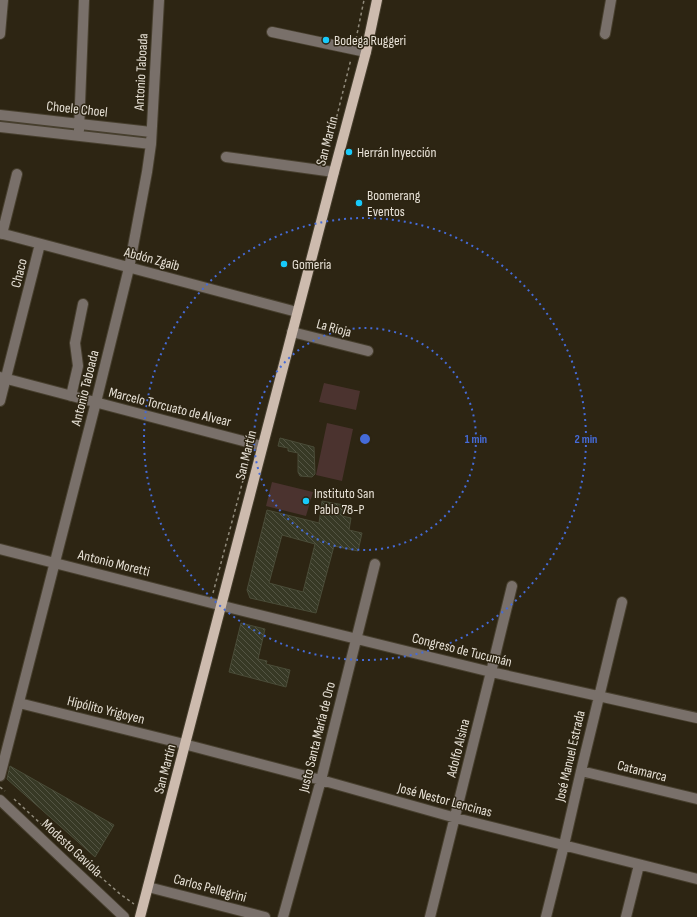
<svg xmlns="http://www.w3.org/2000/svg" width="697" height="917" viewBox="0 0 697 917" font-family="'Sofia Sans Condensed',sans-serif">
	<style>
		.pitch { fill: #4b332f }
		.building { fill: url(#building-back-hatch); stroke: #4a4c38; fill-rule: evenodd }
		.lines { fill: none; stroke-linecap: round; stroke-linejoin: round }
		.minor-casing { stroke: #473f2e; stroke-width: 12 }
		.major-casing { stroke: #473f2e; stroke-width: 12 }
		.path { stroke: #908a7b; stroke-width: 1.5; stroke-dasharray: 3 3; stroke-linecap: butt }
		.minor { stroke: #79706a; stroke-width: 10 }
		.major { stroke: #cdbbae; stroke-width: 10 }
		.ring { fill: none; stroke: #456bd8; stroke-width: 2; stroke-dasharray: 2 4 }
		.poi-dot { fill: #17cafb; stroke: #2d2513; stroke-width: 1.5 }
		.labels { text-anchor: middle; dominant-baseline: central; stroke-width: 3; stroke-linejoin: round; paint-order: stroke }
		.poi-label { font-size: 14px; fill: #e7e1d6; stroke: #2d2513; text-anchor: start }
		.street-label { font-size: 14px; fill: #e7e1d6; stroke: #2d2513 }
		.centre { fill: #456bd8; stroke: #2d2513; stroke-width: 2 }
		.ring-label { font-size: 12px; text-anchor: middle; font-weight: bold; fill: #456bd8; stroke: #2d2513; stroke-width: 3; stroke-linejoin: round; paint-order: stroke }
	</style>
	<defs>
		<pattern id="building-back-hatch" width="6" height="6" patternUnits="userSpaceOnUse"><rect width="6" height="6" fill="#373925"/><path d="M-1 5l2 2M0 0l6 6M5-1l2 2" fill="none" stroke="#545544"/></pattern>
	</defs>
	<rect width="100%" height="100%" fill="#2d2513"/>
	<path class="pitch" d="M324,383L360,391L356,410L319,402Z
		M327,423L353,429L342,481L316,475Z
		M272,482L313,492L306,516L266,506Z"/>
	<path class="building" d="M280,438L314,447L315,474L312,477L300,476L298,472V453L288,451V448L278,446Z
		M322,501L344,505L342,516L351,518L349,530L362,533L358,551L334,546L316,613L250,598L247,590L267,510L319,523ZM282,535L315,544L303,592L269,583Z
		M241,623L265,629L258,659L267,661L266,664L290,670L286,687L229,672Z
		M10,766L114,825L95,857L7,779Z"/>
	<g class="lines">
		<g class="minor-casing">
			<path id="minor" d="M272,32L366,52
				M0,34L3,0
				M605,34L611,0
				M0,115L151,132
				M0,127L151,144
				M79,130L84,0
				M226,157L334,172
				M0,233L297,312
				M2,234L17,174
				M292,332L368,351
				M0,377L262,446
				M71,396L78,366L75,343L83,304
				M0,401L40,244
				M0,549L235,609L491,672L697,718
				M19,703L180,743L321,780L456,818L697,879
				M581,771L697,799
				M0,776L96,402L129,268L147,172L151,144L159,0
				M0,800L124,917
				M148,887L265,917
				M283,917L321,780L375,564
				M430,917L491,672L512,586
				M546,917L564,845L581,771L622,602
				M626,917L639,865"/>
		</g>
		<g class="major-casing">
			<path id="major" d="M140,917L334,172L366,52L377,0"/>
		</g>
		<path class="path" d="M356,39L364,0
			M328,152L351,59
			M213,593L250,454
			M0,787L5,791
			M14,799L53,835L56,839
			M63,845L71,851L120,894L134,904"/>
		<use href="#minor" class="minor"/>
		<use href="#major" class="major"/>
	</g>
	<g class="ring">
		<circle cx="365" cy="439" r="111"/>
		<circle cx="365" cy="439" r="221"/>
	</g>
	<g class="poi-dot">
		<circle cx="326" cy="40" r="4"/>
		<circle cx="349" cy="152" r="4"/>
		<circle cx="359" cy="203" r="4"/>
		<circle cx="284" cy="264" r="4"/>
		<circle cx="306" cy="501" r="4"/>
	</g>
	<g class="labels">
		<g class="poi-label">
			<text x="334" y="40">Bodega Ruggeri</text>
			<text x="357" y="152">Herrán Inyección</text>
			<text x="367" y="195">Boomerang<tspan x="367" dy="16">Eventos</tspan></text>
			<text x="292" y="264">Gomeria</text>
			<text x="314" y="493">Instituto San<tspan x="314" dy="16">Pablo 78-P</tspan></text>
		</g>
		<g class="street-label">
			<text transform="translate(141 72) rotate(-87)">Antonio Taboada</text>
			<text transform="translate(77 109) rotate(6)">Choele Choel</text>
			<text transform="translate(327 141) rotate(-75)">San Martín</text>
			<text transform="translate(152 259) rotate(15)">Abdón Zgaib</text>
			<text transform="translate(19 273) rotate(-76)">Chaco</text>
			<text transform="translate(334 328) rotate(15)">La Rioja</text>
			<text transform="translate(85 388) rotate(-76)">Antonio Taboada</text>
			<text transform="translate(170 407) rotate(14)">Marcelo Torcuato de Alvear</text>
			<text transform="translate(246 455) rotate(-76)">San Martín</text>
			<text transform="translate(114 563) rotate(14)">Antonio Moretti</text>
			<text transform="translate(462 650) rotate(14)">Congreso de Tucumán</text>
			<text transform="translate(106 710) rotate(14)">Hipólito Yrigoyen</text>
			<text transform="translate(317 737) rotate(-76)">Justo Santa María de Oro</text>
			<text transform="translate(458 748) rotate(-76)">Adolfo Alsina</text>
			<text transform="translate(570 756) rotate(-77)">José Manuel Estrada</text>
			<text transform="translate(165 769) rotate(-75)">San Martín</text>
			<text transform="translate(642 771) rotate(14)">Catamarca</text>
			<text transform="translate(445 800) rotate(15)">José Nestor Lencinas</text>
			<text transform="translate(72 848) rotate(43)">Modesto Gaviola</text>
			<text transform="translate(210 888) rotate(15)">Carlos Pellegrini</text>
		</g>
	</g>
	<circle cx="365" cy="439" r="6" class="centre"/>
	<g class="ring-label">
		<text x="476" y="443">1 min</text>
		<text x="586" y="443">2 min</text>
	</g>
</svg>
